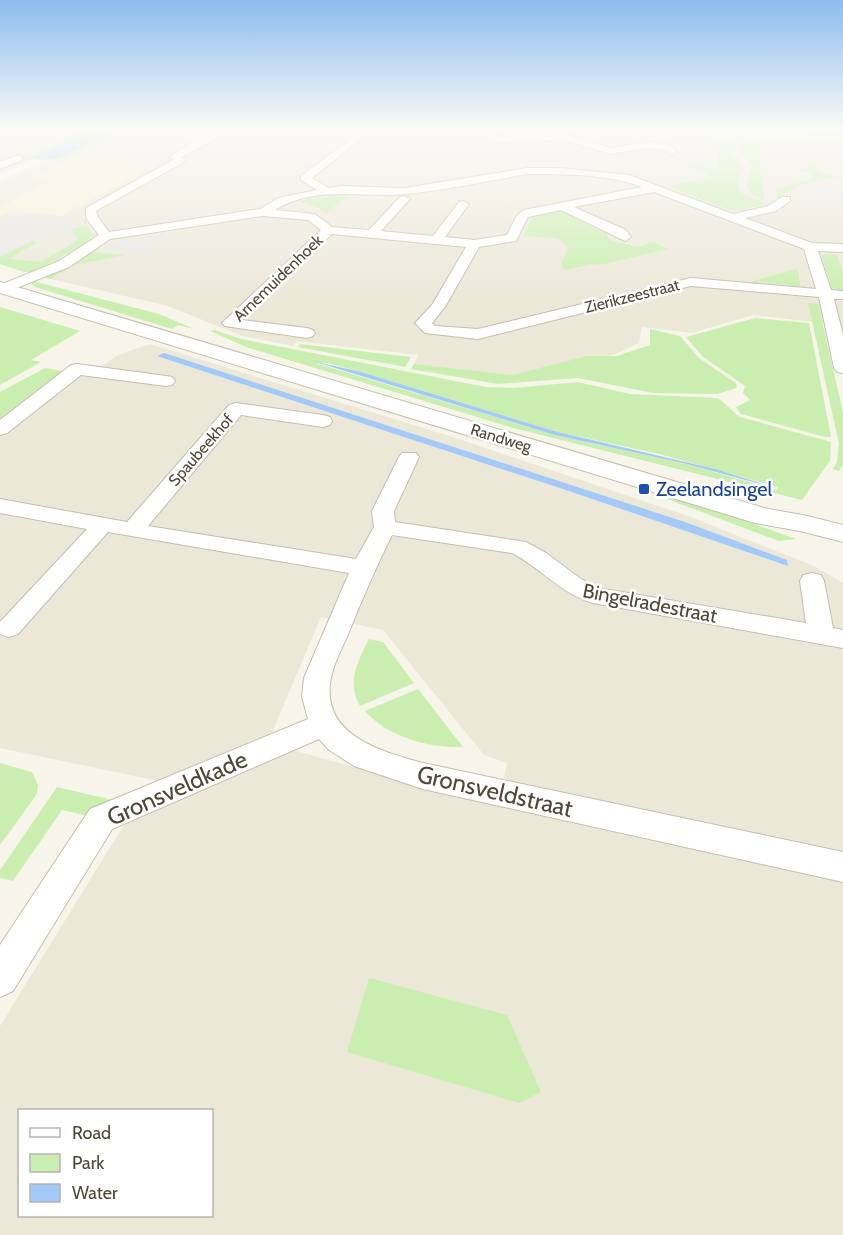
<svg xmlns="http://www.w3.org/2000/svg" width="843" height="1235" viewBox="0 0 843 1235" font-family="Cabin,sans-serif">
	<style>
		.residential { fill: #ebe8d8; fill-rule: evenodd }
		.commercial { fill: #faefd4 }
		.green { fill: #c9eeb0; fill-rule: evenodd }
		.parking { fill: #e8e6e2 }
		.water { fill: #a2c9f8 }
		.lines { fill: none; stroke-linecap: round; stroke-linejoin: round }
		.minor-casing { stroke: #c3beac; stroke-width: 2 }
		.tertiary-casing { stroke: #c3beac; stroke-width: 2 }
		.minor { fill: #fff; fill-rule: evenodd }
		.tertiary { fill: #fff; fill-rule: evenodd }
		.transit-dot { fill: #1a4fb4; stroke: #fff; stroke-width: 2 }
		.labels { text-anchor: middle; dominant-baseline: central; stroke-width: 5; stroke-linejoin: round; paint-order: stroke }
		.far-street-label { font-size: 16px; fill: #4c4737; stroke: #fff }
		.transit-label { font-size: 20px; fill: #164399; stroke: #fff; text-anchor: start }
		.street-label { font-size: 20px; fill: #4c4737; stroke: #fff }
		.near-street-label { font-size: 24px; fill: #4c4737; stroke: #fff }
	</style>
	<rect width="100%" height="100%" fill="#f7f5ea"/>
	<path class="residential" d="M0,128H105L0,174Z
		M120,128H788L843,131V337L839,325L753,315L692,333L642,327L639,343L613,355L585,358L515,377L414,365L418,355L297,341L293,346L242,336L168,306L42,277L0,264V181Z
		M150,344L456,438L688,516L814,566L838,580L843,583V858L503,783L507,763L484,755L383,630L321,617L268,742L168,783L0,748V432L71,376L91,373L118,355Z
		M292,750L388,776L843,879V1235H0V1026L122,828L137,812ZM20,1110H212V1216H20Z"/>
	<path class="commercial" d="M78,157L134,162L128,165L150,167L62,216L12,211L0,216V207L51,181L31,177Z"/>
	<path class="green" d="M88,128H100L33,158L54,159L125,128H131L58,161L21,159Z
		M399,128L471,131L438,128L629,130L748,134V136L621,132L595,133L576,137L522,134L506,136L510,132H521L495,131L506,132L503,136L492,133L416,129L391,132Z
		M709,136L737,140L738,143L731,153L745,167C731,190 739,195 763,201V205L733,211L666,186L715,177L688,167L719,168L718,147L711,146Z
		M746,138L843,140V145L777,143L759,146L764,200L752,195L746,185L752,165L738,152Z
		M815,167C822,173 832,175 842,178C822,178 794,183 781,199L777,198L776,189L813,179L809,173L798,170Z
		M349,193L404,196L403,198L349,194L327,213L318,208L298,201Z
		M562,210L591,221L584,223L599,231L608,229L612,231L606,234L610,240L638,247L653,242L668,249L600,265L593,264L565,270L561,265L568,247L557,238L523,236L533,216Z
		M86,226L94,235L92,240L33,272H24L0,264V257L34,240L36,243L8,259L41,262L78,240L71,229Z
		M92,252L125,255L73,265L51,279L42,277L71,265Z
		M821,254L837,255L843,272V292L831,287Z
		M796,269H798L800,287L759,281V285L743,284Z
		M33,281L159,314L194,329L178,325L172,329L35,287L31,284Z
		M808,303L818,304L843,412V464L839,471L833,469L837,462L839,444Z
		M0,307L80,331L31,360L41,362L0,385Z
		M755,318L809,323L831,437H825L741,414L736,407L750,400L743,393L745,386L703,357L686,337Z
		M650,329L680,336L699,358L736,383L737,388L717,394L653,393L578,378L498,384L411,369L414,364L513,375L587,356H617L650,345Z
		M215,330L241,339L486,387L514,388L578,382L630,394L717,398C726,403 732,411 740,417L831,442L830,461L802,500L513,428L246,347L210,331ZM315,363H327L361,372L554,431L659,454L778,487L777,490L683,463L555,435Z
		M300,344L411,357L405,367L298,347Z
		M45,368L63,371L0,422V392Z
		M671,494L796,539L779,541L667,499Z
		M369,639L383,642L414,683L360,706C346,682 358,661 369,639Z
		M418,689L463,747C428,748 388,737 365,711Z
		M0,763L32,772L38,785L37,794L0,845Z
		M57,787L121,802L88,816L62,810L13,881L0,878V870Z
		M369,978L507,1015L541,1092L519,1103L347,1052Z"/>
	<path class="parking" d="M220,130L243,131L235,136H229L193,157L174,160L164,166L135,164L139,161L127,159L170,137L197,138L209,131Z
		M843,183V207L800,196L802,192Z
		M13,213L59,217L55,220L70,219L76,226L43,232L41,229L25,237L33,239L0,257V219Z
		M150,234L167,235L140,254L106,250L125,239L140,240Z"/>
	<path class="water" d="M100,128H125L55,159L32,158Z
		M461,128H717L843,132V137L629,130Z
		M164,353L685,522L787,560L788,566L569,491L157,356Z
		M312,361L361,372L554,431L715,469L779,489L683,463L555,435Z"/>
	<g class="lines">
		<g class="minor-casing">
			<path id="minor" d="M14,128L13,130L0,135V129Z
				M364,129L367,130V134L312,178L329,188L341,186L404,188L528,168H560L629,175L733,214L768,206L782,197H790V201L776,211L745,218L812,243L843,244V252L818,251L831,290L843,291V299H834L843,335V373L837,372L834,368L819,297L691,286L478,339L425,333L415,323L432,305L466,247L332,234L242,320L307,328L313,330L315,333L313,336L307,338L225,326L222,323L225,320L321,230L308,220L263,216L110,239L69,267L9,291H0V285L59,261L99,235L86,218V208L173,160L170,157L172,155C190,145 221,120 243,134L238,137L221,136L182,157L185,160L184,162L96,211L98,217L109,232L260,209L278,198L317,190L301,180V176ZM528,174C566,174 607,174 642,187L524,210L517,215L507,235L474,240L445,237L469,204L463,201L459,202L433,236L381,231L410,199L404,196L400,197L369,230L332,227L315,214L275,210C314,185 362,198 405,194C446,190 487,181 528,174ZM654,192L804,249L816,289L691,278L478,329L435,326L432,323L445,307L479,247L516,241L528,217L561,210L625,241L631,237L626,230L574,207Z
				M459,129L481,130L500,137L529,133L571,136L611,148L649,142L670,145L677,152L672,155L664,150L649,148L611,154L570,142L529,139L499,143L480,136L456,134V130Z
				M18,155L23,158L22,160L0,169V162Z
				M77,364L166,376L172,377L175,381L172,385L166,386L81,375L7,433L0,435V420L71,365Z
				M236,403L323,415L330,417L332,421L330,425L323,427L241,415L148,526L356,559L374,527L372,511L399,457L402,453H416L419,457L394,511L395,522L526,542L546,553L581,579L598,588L806,623L800,581L803,575L812,573L821,575L824,581L833,628L843,630V648L593,603C561,594 541,568 512,553L392,535C376,567 362,599 349,632C342,649 332,666 330,684C324,737 384,752 423,763L843,852V882L423,789L354,766L329,750L319,739L112,829L13,991L0,997V945L90,809L308,719L302,697L304,678L349,573L108,532L18,634L9,637L0,634V622L87,529L0,513V499L127,522L229,405Z"/>
		</g>
		<g class="tertiary-casing">
			<path id="tertiary" d="M0,282L768,509L803,515L843,525V542L800,531L755,523L0,293Z"/>
		</g>
		<use href="#minor" class="minor"/>
		<use href="#tertiary" class="tertiary"/>
	</g>
	<linearGradient id="sky" x2="0" y2="1"><stop stop-color="#8cbcee"/><stop offset="0.43" stop-color="#fbfaf6"/><stop offset="1" stop-color="#fbfaf6" stop-opacity="0"/></linearGradient>
	<rect width="843" height="301" fill="url(#sky)"/>
	<rect class="transit-dot" x="638" y="483" width="12" height="12" rx="3"/>
	<g class="labels">
		<g class="far-street-label">
			<text transform="translate(278 278) rotate(-44)">Arnemuidenhoek</text>
			<text transform="translate(632 296) rotate(-14)">Zierikzeestraat</text>
			<text transform="translate(501 438) rotate(17)">Randweg</text>
			<text transform="translate(201 450) rotate(-49)">Spaubeekhof</text>
		</g>
		<g class="transit-label">
			<text x="656" y="489">Zeelandsingel</text>
		</g>
		<g class="street-label">
			<text transform="translate(650 603) rotate(11)">Bingelradestraat</text>
		</g>
		<g class="near-street-label">
			<text transform="translate(177 788) rotate(-24)">Gronsveldkade</text>
			<text transform="translate(495 791) rotate(13)">Gronsveldstraat</text>
		</g>
	</g>
	<rect x="18" y="1109" width="195" height="108" fill="#ffffff" stroke="#b7b5af" stroke-width="1.5"/>
	<rect x="30" y="1128" width="30" height="9" fill="#ffffff" stroke="#b7b5af" stroke-width="1.5"/>
	<text x="72" y="1139" font-size="18" fill="#4c4737">Road</text>
	<rect x="30" y="1154" width="30" height="18" fill="#c9eeb0" stroke="#b7b5af" stroke-width="1.5"/>
	<text x="72" y="1169" font-size="18" fill="#4c4737">Park</text>
	<rect x="30" y="1184" width="30" height="18" fill="#a2c9f8" stroke="#b7b5af" stroke-width="1.5"/>
	<text x="72" y="1199" font-size="18" fill="#4c4737">Water</text>
</svg>
